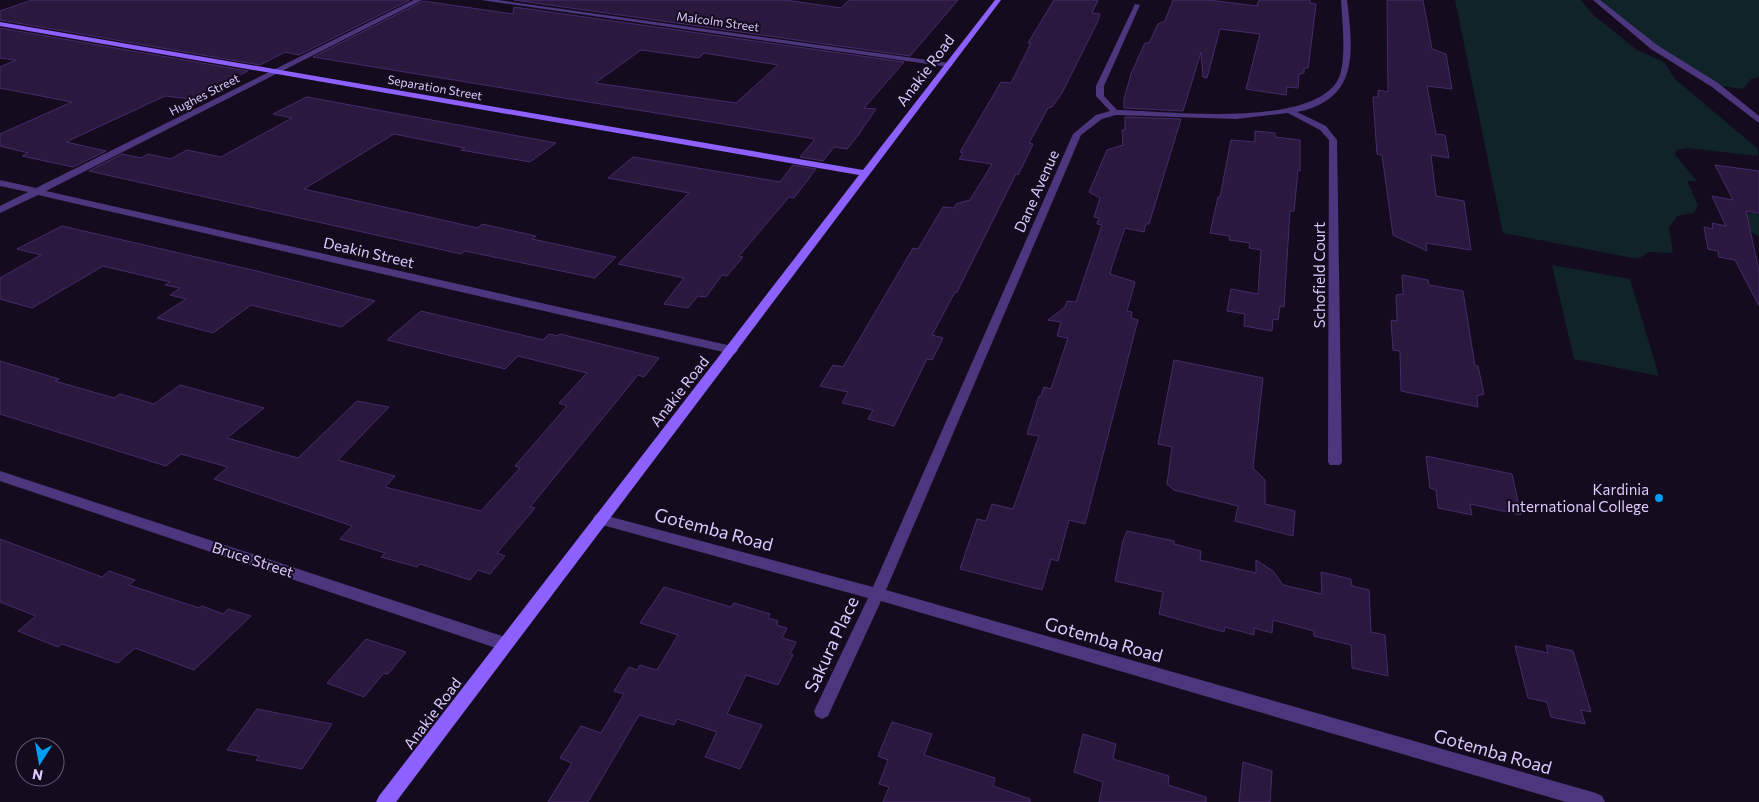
<svg xmlns="http://www.w3.org/2000/svg" width="1759" height="802" viewBox="0 0 1759 802" font-family="Commissioner,sans-serif">
	<style>
		.green { fill: #0f2328 }
		.building { fill: #2a183f; stroke: #482a6b; fill-rule: evenodd }
		.lines { fill: none; stroke-linecap: round; stroke-linejoin: round }
		.service { fill: #4c377e; fill-rule: evenodd }
		.minor { fill: #4c377e; fill-rule: evenodd }
		.secondary { fill: #8d61ff; fill-rule: evenodd }
		.poi-dot { fill: #009ef4; stroke: #140c1e; stroke-width: 2 }
		.labels { text-anchor: middle; dominant-baseline: central; stroke-width: 4; stroke-linejoin: round; paint-order: stroke }
		.far-street-label { font-size: 12px; fill: #ddcaff; stroke: #140c1e }
		.street-label { font-size: 15px; fill: #ddcaff; stroke: #140c1e }
		.poi-label { font-size: 15px; fill: #ddcaff; stroke: #140c1e; text-anchor: end }
		.near-street-label { font-size: 18px; fill: #ddcaff; stroke: #140c1e }
	</style>
	<rect width="100%" height="100%" fill="#140c1e"/>
	<path class="green" d="M1455,0H1581L1592,14L1637,50L1664,62L1675,79L1758,149V156L1688,148L1676,150L1675,155L1697,181H1687L1698,205L1694,213L1677,216L1669,228L1673,253L1649,252L1638,259L1503,233Z
		M1596,0H1759V77L1751,79L1743,89L1715,85L1654,47Z
		M1726,212L1759,213V236L1721,216Z
		M1552,265L1630,279L1659,376L1574,359Z"/>
	<path class="building" d="M32,0H410L299,55L285,52L260,65L0,20V11Z
		M514,0H785L841,8L849,0H958L910,56Z
		M1054,0H1098L1092,13L1100,14L1097,23L1062,93L1052,107L1048,108L1029,143L1033,144L1024,163L1018,175L1016,174L957,292H955L932,335L943,338L932,360L927,359L894,426L868,419L873,410L842,403L848,392L820,386L833,365L843,367L913,248L918,249L943,207L954,208L956,204L970,200L992,164L959,159L963,153L960,152L1001,82L1011,83L1031,43H1028Z
		M1173,0H1208L1257,6L1259,0H1310V3L1316,4L1309,62L1308,68H1304V73L1299,74L1298,88L1287,87L1286,95L1246,89L1260,34L1220,29L1207,78L1203,77L1201,52L1183,111L1124,108V99L1131,74L1145,43H1149L1158,24L1165,21Z
		M1387,0H1423L1432,49L1446,54L1452,89L1427,86L1436,134L1445,135L1449,158L1431,155L1436,196L1464,201L1471,250L1426,243L1427,251L1393,235L1382,155L1377,154L1373,97H1378V90L1388,92Z
		M423,1L513,14L514,7L904,62L864,108L876,109L859,134L847,149L834,147L823,161L800,157L815,139L313,57ZM641,50L699,58L704,53L778,65L736,103L595,83Z
		M0,28L248,71L191,99L165,96L66,142L106,151L73,167L22,156L28,153L0,146V134L72,102L0,88V67L16,60L0,58Z
		M307,97L556,143L530,162L461,150L465,148L394,134L304,189L478,228L482,224L536,236L532,239L616,257L595,278L465,251L461,254L89,171L122,154L141,158L148,154L171,159L187,150L221,157L292,118L273,114Z
		M1125,117L1181,119L1149,224H1146L1144,232L1125,228L1112,266L1110,274L1135,282L1127,311L1132,312L1131,318L1138,320L1085,524L1069,520L1058,561L1051,559L1042,590L960,569L977,519L986,521L992,504L1013,509L1039,436L1027,434L1039,396H1041L1044,387L1051,389L1068,338L1057,336L1061,322L1048,320L1065,307L1067,301L1076,302L1102,225L1097,224L1099,218L1094,217L1100,198L1089,192L1107,150L1123,145L1122,130H1125Z
		M1255,131L1275,133V137L1300,140V171L1298,170L1294,211H1290L1284,307L1280,306L1278,320L1273,319L1272,331L1244,326L1245,314L1227,311L1231,289L1258,294L1261,250L1249,248L1250,243L1229,240L1230,236L1210,233L1218,197H1220L1231,140L1255,142Z
		M633,157L780,182L793,165L816,169L794,198L789,197L739,256L743,257L727,276L722,275L706,297L698,296L688,308L664,304L684,278L618,264L689,193L608,178Z
		M1715,165L1759,171V213L1746,211L1759,271V306L1735,260L1719,257L1718,251L1708,249L1704,227L1713,229L1712,223L1726,226L1712,196L1733,200Z
		M62,226L261,272L375,301L341,327L251,305L213,333L157,318L186,299L170,295L180,288L165,285L170,282L103,266L32,308L0,299V278L41,255L17,249Z
		M1402,275L1428,280L1429,285L1463,291L1475,366H1478L1484,394L1477,396L1478,407L1401,391L1400,351L1393,350L1391,320L1397,321L1396,295L1403,294Z
		M421,311L543,340L549,334L558,336L560,334L659,358L644,377L638,375L530,507L535,508L497,553L505,556L490,574L478,570L470,580L420,564L417,567L381,557L385,553L340,539L352,526L214,479L228,467L181,454L166,466L0,414V361L59,379L55,381L114,398L120,394L154,404L180,385L264,408L227,438L298,458L357,401L389,407L338,460L395,476L385,487L481,511L520,468L515,466L567,406L559,403L587,373L518,356L505,369L387,340Z
		M1174,360L1263,378L1253,468L1265,480V504L1295,511L1293,536L1235,521L1238,506L1174,490L1167,484L1172,447L1158,444Z
		M1426,456L1512,474L1521,515L1470,504L1472,515L1438,508L1436,490L1430,488Z
		M1127,531L1174,541V544L1201,551L1200,560L1256,573V560L1273,571L1283,585L1322,594L1321,572L1351,579L1352,586L1369,590L1371,632L1385,635L1388,676L1352,668L1351,645L1314,636V631L1273,620L1272,633L1254,628V635L1225,627L1224,632L1159,614L1163,592L1115,581L1123,541Z
		M0,539L102,577L109,571L135,580L129,585L199,608L202,606L223,614L228,609L251,616L194,670L135,648L118,663L62,644L58,647L18,631L36,616L0,602Z
		M664,587L731,607L734,603L770,614L768,618L778,621L776,625L787,628L782,638L796,642L790,654L793,655L778,685L746,675L727,714L762,725L740,769L705,757L717,732L677,719L674,725L639,715L588,802H548L572,763L560,758L581,726L601,733L624,694L614,691L629,667L637,670L640,665L657,670L678,635L640,623Z
		M366,639L406,652L388,674L384,673L364,697L327,683Z
		M1546,645L1573,651L1591,712L1581,710L1585,724L1551,717L1547,702L1528,698L1515,646L1548,653Z
		M257,709L332,724L302,769L256,760L259,756L227,750Z
		M892,722L932,734L924,755L995,778L993,786L1030,799V802H883L889,787L879,784L888,760L878,756Z
		M1083,734L1116,744L1113,759L1169,776L1168,785L1206,797V802H1099L1103,782L1074,772Z
		M1243,762L1272,771L1270,802H1239Z"/>
	<g class="lines">
		<path class="service" d="M1593,0H1600L1657,45L1718,83L1759,116V123L1712,87L1651,49Z"/>
		<path class="minor" d="M414,0H422L46,191L732,346L736,347L738,350L736,353L732,354L38,195L0,213V206L28,192L0,186V180L36,188Z
			M481,0H498L949,63L953,65L949,67Z
			M1341,0H1347C1353,51 1360,99 1297,112L1326,126L1337,140L1342,462L1340,465H1330L1328,462L1329,140L1320,130L1288,113L1236,119L1116,115L1102,119L1081,135L886,590L1596,793L1602,796L1605,802H1566L881,601L828,716L822,719L816,716L814,711L868,598L595,523L593,519L595,515L600,514L873,587L1073,134L1096,115L1110,111L1096,96V86L1135,4L1140,5L1104,86V96L1117,110C1169,111 1303,128 1336,83C1348,68 1342,19 1341,0Z
			M0,471L505,637L511,639L513,644L511,649L505,651L0,481Z"/>
		<path class="secondary" d="M995,0H1001L396,802H376L379,796L859,175L0,26V22L863,170Z"/>
	</g>
	<circle class="poi-dot" cx="1659" cy="498" r="5"/>
	<g class="labels">
		<g class="far-street-label">
			<text transform="translate(718 21) rotate(8)">Malcolm Street</text>
			<text transform="translate(435 87) rotate(10)">Separation Street</text>
			<text transform="translate(204 94) rotate(-27)">Hughes Street</text>
		</g>
		<g class="street-label">
			<text transform="translate(925 70) rotate(-53)">Anakie Road</text>
			<text transform="translate(1036 191) rotate(-66)">Dane Avenue</text>
			<text transform="translate(369 252) rotate(13)">Deakin Street</text>
			<text transform="translate(1319 275) rotate(-90)">Schofield Court</text>
			<text transform="translate(679 391) rotate(-52)">Anakie Road</text>
			<text transform="translate(253 559) rotate(18)">Bruce Street</text>
			<text transform="translate(432 713) rotate(-53)">Anakie Road</text>
		</g>
		<g class="poi-label">
			<text x="1649" y="489">Kardinia<tspan x="1649" dy="17">International College</tspan></text>
		</g>
		<g class="near-street-label">
			<text transform="translate(714 529) rotate(15)">Gotemba Road</text>
			<text transform="translate(1104 639) rotate(16)">Gotemba Road</text>
			<text transform="translate(831 644) rotate(-65)">Sakura Place</text>
			<text transform="translate(1493 751) rotate(16)">Gotemba Road</text>
		</g>
	</g>
	<g transform="translate(40 762) rotate(191)"><circle r="24" fill="#140c1e" stroke="#645878"/>
	<path d="M0-4L9 19L0 12L-9 19Z" fill="#009ef4"/>
	<text y="-8" font-size="14" font-weight="bold" text-anchor="middle" fill="#ddcaff">N</text>
	</g>
</svg>
